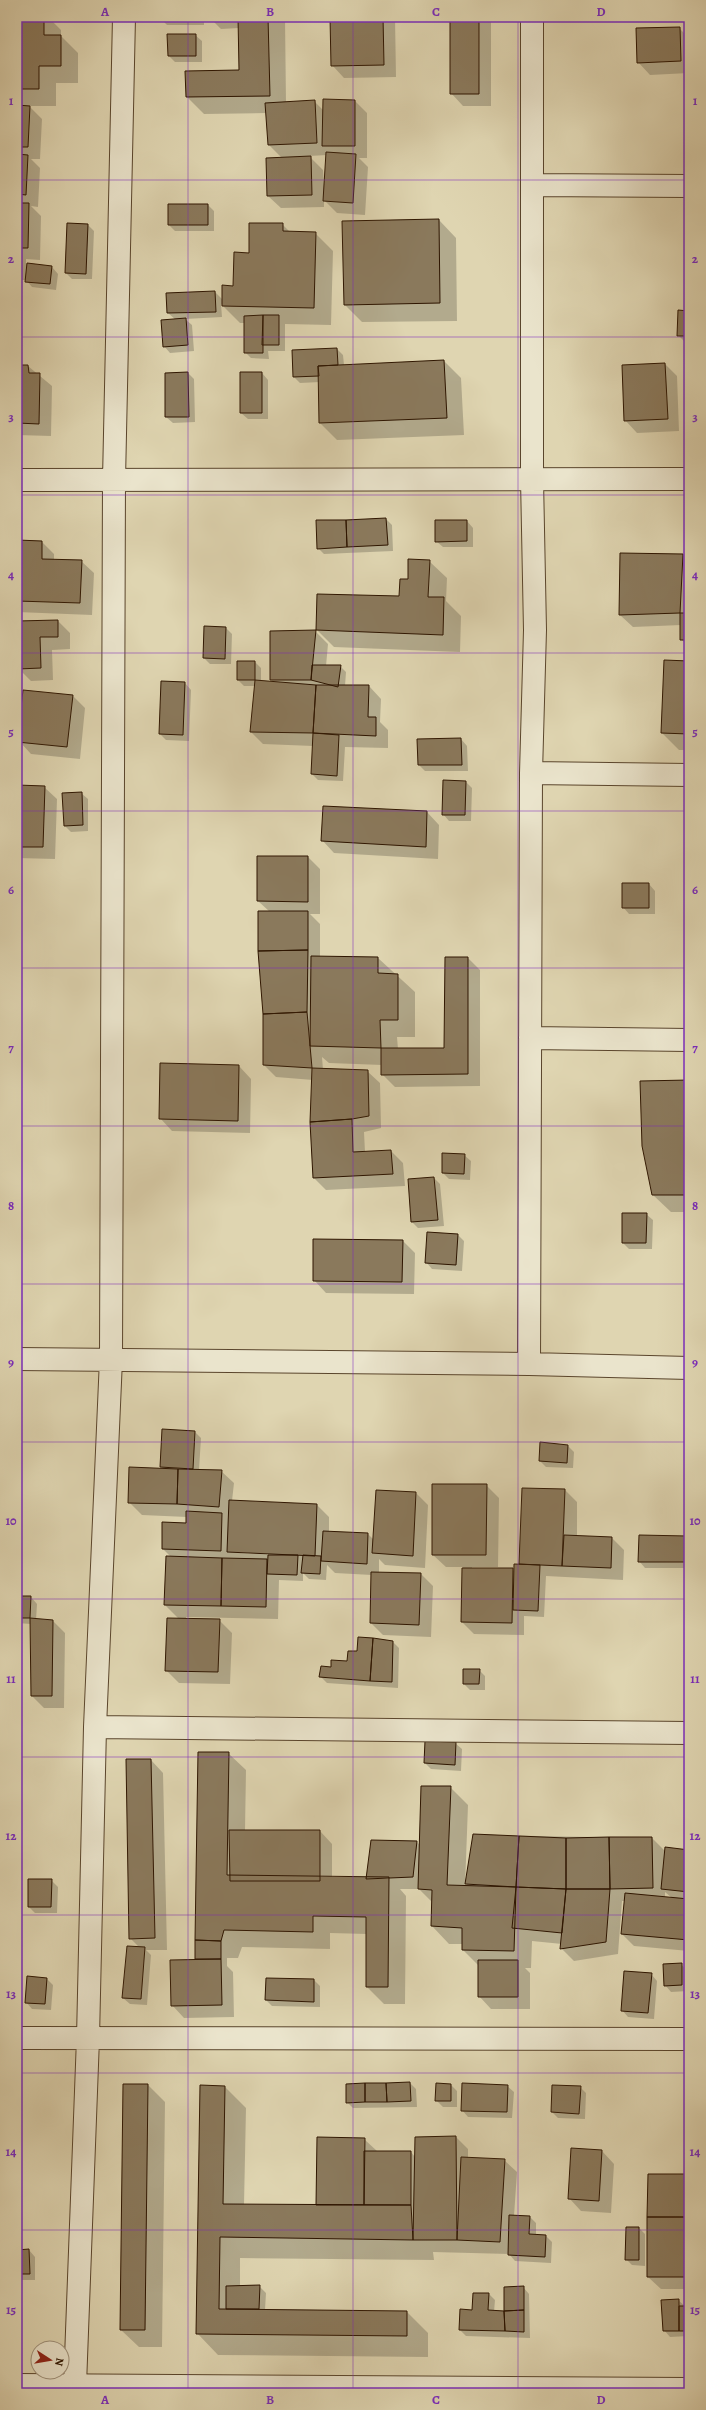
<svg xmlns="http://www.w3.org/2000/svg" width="706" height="2410" viewBox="0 0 706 2410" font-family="Alegreya,serif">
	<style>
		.shadow { fill: #0003; fill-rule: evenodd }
		.building { fill: #8a795c; stroke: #2e1500 }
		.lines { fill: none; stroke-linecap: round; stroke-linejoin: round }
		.minor-casing { stroke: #5a452c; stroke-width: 24 }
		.minor { stroke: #eae4cc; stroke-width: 22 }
		.grid { fill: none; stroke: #7b2cbf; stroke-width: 1; stroke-opacity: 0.55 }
		.neatline { fill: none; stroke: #7b2cbf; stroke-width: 1.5 }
		.grid-label { font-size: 13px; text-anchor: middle; font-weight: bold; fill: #7b2cbf }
	</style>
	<rect width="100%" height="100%" fill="#dfd5b1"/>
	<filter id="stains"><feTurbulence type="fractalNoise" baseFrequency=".005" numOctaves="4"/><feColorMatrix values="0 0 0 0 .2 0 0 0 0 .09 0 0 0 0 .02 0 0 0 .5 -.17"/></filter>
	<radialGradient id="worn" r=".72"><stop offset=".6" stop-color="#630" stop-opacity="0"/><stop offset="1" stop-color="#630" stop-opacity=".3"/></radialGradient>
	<path class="shadow" d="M17,17H48L61,30V36L78,53V83H56V106H29L42,119L40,159H31L40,168L38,207L31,206L41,216L40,260L26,259V264L52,267L58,274L56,290L32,287L26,280H17Z
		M159,17H204V25H167Z
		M209,17H285L286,103L314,101L324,111L355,101L367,113V158H359L368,167L365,215L337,213L324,200V207L281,208L268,196L282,158L269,145L267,113L204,114L187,97L240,71L239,28L221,29ZM327,155L325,184H324L323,170L309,156Z
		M331,17H395L396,77L344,78L332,65Z
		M451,17H491V106H463L451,93Z
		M679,28L689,38V73L650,75L638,62Z
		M168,35H195L202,41V62H175L169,56Z
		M208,205L214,211V231H175L169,225Z
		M439,220L456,238L457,321L362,322L345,305Z
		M282,224L291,233H315L333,251L331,325L285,324V351H268L269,359L251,358L245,352V323H240L221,304L222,317L185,319L192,325L194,351L170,353L164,346L176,320L168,313L215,292L223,300L234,287L250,254Z
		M88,225L94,231L92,279H72L66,273Z
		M689,312V342L684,341L678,335Z
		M337,349L343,355L344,365L444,361L461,378L464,435L337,440L320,423V382L300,383L294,377Z
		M665,364L677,376L679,431L637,433L625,420Z
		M17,366H28L52,386L51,436L17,435Z
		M188,373L194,379L195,422L173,423L166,417Z
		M262,373L268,380V419H248L241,413Z
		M386,519L392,525L393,551L324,554L318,548L317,520Z
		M467,521L473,528V547H443L436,541Z
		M17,541L42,542L54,554V560L81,561L94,573L92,615L17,612Z
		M621,554L683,555L689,561V647L681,639V625L633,627L620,615Z
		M429,561L447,578L446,601L461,616L460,652L334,647L317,630L400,597L409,580Z
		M58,621L70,633V649L52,650L53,680L31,681L19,669L18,622Z
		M226,628L232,634L231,664H210L204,658Z
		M315,631L328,644L326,666H340L346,672L345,686H369L381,699L380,722L388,730V748L345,747L343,781L318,780L312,774L313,746L263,744L251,732L255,686H244L238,680L255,662L261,668V682L274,683L271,680Z
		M689,662V750H679L662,733Z
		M185,683L191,690L189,741L166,740L160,734Z
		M73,696L85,708L80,759L31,754L19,741Z
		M461,739L467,746L468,771H425L419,765L418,740Z
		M466,782L472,788L471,821H449L443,814Z
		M17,786L44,787L57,799L55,859L17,858Z
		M81,793L88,799V831L71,832L65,826L63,794Z
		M324,807L427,812L439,825L438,859L334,853L322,840Z
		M308,857L320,869V914H310L320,924V957L378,958L415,992V1037H397L398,1049H445L468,958L480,970V1086L395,1087L382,1074V1065L329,1063L322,1057L323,1070L367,1071L380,1083L381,1128L364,1132L365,1152L391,1151L403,1163L405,1186L326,1190L314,1178L313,1080L276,1077L264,1065L270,912L258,901Z
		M623,884H649L655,891V914H629L623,907Z
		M239,1066L251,1079L250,1133L172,1131L160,1118Z
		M689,1081V1212H671L653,1195Z
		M464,1155L471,1161L470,1180L449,1179L443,1173Z
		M434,1178L440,1184L444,1226L418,1228L412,1222L409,1180Z
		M646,1214L653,1220L652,1249H629L623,1243Z
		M458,1235L464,1241L462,1271L432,1269L426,1262Z
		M403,1241L415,1253L414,1294L326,1293L314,1280Z
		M195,1432L201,1438L199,1470L221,1471L234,1483L232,1501L317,1505L329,1517V1532L368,1534L374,1540L416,1493L428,1505L425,1568L385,1565L379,1559V1573L421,1574L433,1586L431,1637L383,1635L371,1623L372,1575L335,1573L327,1565L326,1580L309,1579L303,1573V1581L279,1580L278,1619L186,1617V1619L219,1620L232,1633L230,1684L179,1683L166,1670L179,1619L165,1605L171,1557L163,1549L187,1524V1517L142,1515L129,1502L164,1469L161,1467ZM240,1551L308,1554L307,1556L240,1553Z
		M541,1443L568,1446L574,1452L573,1468L546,1467L540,1461Z
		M486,1485L499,1498L498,1567H472V1569H512L515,1572L522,1565L520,1563L523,1489L565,1490L577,1502V1536L612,1538L624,1550L623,1580L546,1576L544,1617L524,1616V1635L474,1634L462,1622L463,1567H446L433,1555Z
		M687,1537L689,1539V1568H645L639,1561Z
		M17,1597H31L37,1604L36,1620L53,1621L65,1633L64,1708H44L32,1696L31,1624L17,1623Z
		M393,1642L399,1648L398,1688L327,1683L321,1677L348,1662L358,1653Z
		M479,1670L485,1676V1690H470L464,1684Z
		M455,1743L462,1749L461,1771L431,1769L425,1763Z
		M228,1753L246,1770L245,1831H320L332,1844V1878H369L372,1841L417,1842L420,1845L450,1787L468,1805L465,1887H470L466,1884L474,1835L652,1838L666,1852L689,1851V1951L634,1946L622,1934L625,1901H622L618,1954L574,1961L562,1949V1944L532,1941L531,1968H525L530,1973V2009H491L479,1996V1966L463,1950V1944H449L432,1926L433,1903L419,1889H400L406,1896L405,2004H384L367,1987V1934L330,1933V1949L242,1947L238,1958H227V1966L233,1972L234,2017L184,2018L172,2005L197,1960L196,1958ZM665,1892L672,1898H665Z
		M151,1760L163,1773L167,1950H146L151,1955L147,2005L130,2004L123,1998L140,1948L130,1938Z
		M51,1880L58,1887L57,1913H35L29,1907Z
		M681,1964L687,1971L688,1991L671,1992L665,1985Z
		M651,1974L657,1981L654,2019L628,2017L622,2010Z
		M47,1979L53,1985L51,2010L32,2009L26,2002Z
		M267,1979L314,1980L320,1986V2007L272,2006L266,2000Z
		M410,2083L416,2089L417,2107L353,2108L347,2102Z
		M148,2085L165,2102L162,2347H139L121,2330Z
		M451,2085L457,2091V2107H443L436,2100Z
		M507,2086L514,2092L512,2118L468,2117L462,2110Z
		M225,2087L246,2108L244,2205L317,2206L364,2139L377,2151L411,2152L415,2157L456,2137L468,2149V2158L504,2160L517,2172L514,2216L530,2217L536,2223V2235L546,2236L552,2242L551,2263L515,2261L509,2254L433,2252L434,2260L240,2258V2287L259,2286L266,2293L265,2310L407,2312L428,2333V2357L218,2355L197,2333Z
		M580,2087L586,2093L585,2119L558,2118L552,2112Z
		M572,2149L602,2151L614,2164L611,2213L581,2211L569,2198Z
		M689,2175V2289H661L648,2277Z
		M627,2228H639L645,2234V2266L632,2265L626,2259Z
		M29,2250L35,2257V2280H17V2251Z
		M523,2287L529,2294L530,2338L466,2336L460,2330L489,2294L495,2300L494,2312H505Z
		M678,2300L685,2306L689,2307V2336L670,2337L664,2330Z"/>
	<path class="building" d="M17,17H44V35H61V66H39V89H17Z
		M238,17H268L270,96L186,97L185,71L239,70Z
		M330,17H383L384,65L331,66Z
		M450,17H479V94H450Z
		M680,27L681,61L637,63L636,28Z
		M167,34H196V56H168Z
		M323,99L355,100V146H322Z
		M315,100L317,143L268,145L265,103Z
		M17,105L30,106L28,147H17Z
		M326,152L356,154L353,203L323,201Z
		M17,154L28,155L26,195L17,194Z
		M311,156L312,195L267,196L266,158Z
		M17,203H29L28,248H17Z
		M168,204H208V225H168Z
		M439,219L440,303L344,305L342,221Z
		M67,223L88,224L86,274L65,273Z
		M249,223H283V231L316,232L314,308L222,306V285L233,286L234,252L249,253Z
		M688,252H689V307L687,306Z
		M27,263L52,266L50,284L25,282Z
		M215,291L216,312L167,313L166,293Z
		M678,310L689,311V336H677Z
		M263,315V353H244V316Z
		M263,315H279V345H262Z
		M186,318L188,345L163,347L161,320Z
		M337,348L338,365L318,366L319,376L293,377L292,350Z
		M444,360L447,418L319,423L318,366Z
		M665,363L668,419L624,421L622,365Z
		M17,365H28L29,373H40L39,424L17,423Z
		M188,372L189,417H165V373Z
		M240,372H262V413H240Z
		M386,518L388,545L347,547L346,520Z
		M316,520H346L347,547L317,549Z
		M435,520H467V541L435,542Z
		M17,540L42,541V559L82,560L80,603L17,601Z
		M620,553L683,554L680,613L619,615Z
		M408,559L430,560L428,597H444L443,635L316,630L317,594L399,596L400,579H408Z
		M680,613H689V640H680Z
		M58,620V637H40L41,668L18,669L17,621Z
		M204,626L226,627L225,659L203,658Z
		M316,630L311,680H270V631Z
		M664,660L689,661V734L661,733Z
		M237,661H255V680H237Z
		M312,665H341L338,687L311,680Z
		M255,680L316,685L313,733L250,732Z
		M161,681L185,682L183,735L159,734Z
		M316,685H369L368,717H376V736L313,733Z
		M23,690L73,695L67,747L17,742Z
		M313,733L339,735L337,776L311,774Z
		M461,738L462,765H418L417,739Z
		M443,780L466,781L465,815H442Z
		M17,785L45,786L43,847H17Z
		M82,792L83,825L64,826L62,793Z
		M323,806L427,811L426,847L321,841Z
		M687,809H689V841H685Z
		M257,856H308V902L257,901Z
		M622,883H649V908H622Z
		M258,911H308V950L258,951Z
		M308,950L307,1012L263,1014L258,951Z
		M311,956L378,957V973L398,974V1020H380L381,1048L310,1046Z
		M445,957H468V1074L381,1075V1048H444Z
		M307,1012L312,1068L263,1065V1014Z
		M160,1063L239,1065L238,1121L159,1119Z
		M312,1068L368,1070L369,1116L352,1119L310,1122Z
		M689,1080V1195H652L642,1146L640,1081Z
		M352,1119L353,1152L391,1150L393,1174L313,1178L310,1122Z
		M442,1153L465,1154L464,1174L442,1173Z
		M434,1177L438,1220L411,1222L408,1179Z
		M622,1213H647L646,1243H622Z
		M427,1232L458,1234L456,1265L425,1263Z
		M313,1239L403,1240L402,1282L313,1281Z
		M162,1429L195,1431L193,1469L160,1467Z
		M540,1442L568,1445L567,1463L539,1461Z
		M129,1467L178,1469L177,1504L128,1503Z
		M178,1469L222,1470L219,1507L177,1504Z
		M432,1484H487L486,1555H432Z
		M522,1488L565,1489L562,1566L519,1564Z
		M376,1490L416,1492L413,1556L372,1553Z
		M229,1500L317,1504L315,1556L227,1552Z
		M186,1511L222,1513L221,1551L162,1549V1522L186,1523Z
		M323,1531L368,1533L367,1564L321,1561Z
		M564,1535L612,1537L611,1568L562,1566Z
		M639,1535L687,1536V1562H638Z
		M268,1555H298L297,1575L267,1574Z
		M303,1555L321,1556L320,1574L301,1573Z
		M166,1556L222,1558L221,1606L164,1605Z
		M222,1558L267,1559L266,1607L221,1606Z
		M514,1564L540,1565L538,1611L513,1610Z
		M462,1568H513L512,1623L461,1622Z
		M371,1572L421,1573L419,1625L370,1623Z
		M17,1596H31L30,1618H17Z
		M30,1618L53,1620L52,1696H31Z
		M167,1618L220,1619L218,1672L165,1671Z
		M358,1637L373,1638L370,1681L319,1677L321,1666L331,1667V1660L347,1661L348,1651H357Z
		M373,1638L393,1641L392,1682L370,1681Z
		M463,1669H480L479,1684H463Z
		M425,1741L456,1742L455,1765L424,1763Z
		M198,1752H229L227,1875L389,1877L388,1987H366V1917L313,1916V1932L224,1930L221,1941L195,1940Z
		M126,1759H151L155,1938L129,1939Z
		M421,1786H451L447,1885L516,1887L514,1951L462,1950V1928L431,1926L432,1890L418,1889Z
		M229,1830H320V1881H230Z
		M473,1834L519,1836L516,1887L465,1884Z
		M519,1836L566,1838V1889L516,1887Z
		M609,1837H652L653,1888L610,1889Z
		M609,1837L610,1889H566V1838Z
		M371,1840L417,1841L413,1877L366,1879Z
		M665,1847L689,1850V1892L661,1889Z
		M28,1879H52L51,1907H28Z
		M516,1887L566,1889L562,1933L512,1928Z
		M566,1889H610L606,1942L560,1949Z
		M625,1893L689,1899V1940L621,1934Z
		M195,1940L221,1941V1959H195Z
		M127,1946L145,1947L141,1999L122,1998Z
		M221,1959L222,2005L171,2006L170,1960Z
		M478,1960H518V1997H478Z
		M682,1963V1985L664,1986L663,1964Z
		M624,1971L652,1973L648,2013L621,2011Z
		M27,1976L47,1978L45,2004L25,2003Z
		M266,1978L314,1979V2002L265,2000Z
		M410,2082L411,2101L387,2102L386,2083Z
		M365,2083H386L387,2102H365Z
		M365,2083V2102L346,2103V2084Z
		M436,2083L451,2084V2101H435Z
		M462,2083L508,2085L507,2112L461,2111Z
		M123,2084H148L145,2330H120Z
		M200,2085L225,2086L223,2204L411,2205L413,2240L220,2237L219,2309L407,2311V2336L196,2334Z
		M552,2085L581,2086L579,2114L551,2112Z
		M456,2136L457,2240H413L415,2137Z
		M317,2137L365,2138L364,2205H316Z
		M571,2148L602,2150L599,2201L568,2199Z
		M364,2151H411V2205H364Z
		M461,2157L505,2159L500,2242L457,2240Z
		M648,2174H689V2217H647Z
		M509,2215L530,2216L529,2234L546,2235L545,2257L508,2255Z
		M647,2217H689V2277H647Z
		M626,2227H639V2260H625Z
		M29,2249L30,2274H17V2250Z
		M260,2285L259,2309H226V2286Z
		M524,2286V2310L504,2311V2287Z
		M473,2293H489L488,2310L504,2311L505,2331L459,2330L460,2309L472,2310Z
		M679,2299V2331H663L661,2300Z
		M679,2306H689V2331H679Z
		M524,2310V2332L505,2331L504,2311Z"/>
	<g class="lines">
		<g class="minor-casing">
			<path id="minor" d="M532,185L689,186
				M17,480L689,479
				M531,773L689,775
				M530,1038L689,1040
				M17,1359L529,1364L689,1368
				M529,1364L531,773L535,630L532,479V17
				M95,1727L689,1733
				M17,2038L689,2039
				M17,2385L689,2389
				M75,2385L88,2038L95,1727L111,1359L114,480L124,17"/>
		</g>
		<use href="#minor" class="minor"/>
	</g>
	<path class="grid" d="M188,17V2393M353,17V2393M518,17V2393M17,180H689M17,337H689M17,495H689M17,653H689M17,811H689M17,968H689M17,1126H689M17,1284H689M17,1442H689M17,1599H689M17,1757H689M17,1915H689M17,2073H689M17,2230H689"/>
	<rect width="706" height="2410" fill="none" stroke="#dfd5b1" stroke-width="44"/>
	<g transform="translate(50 2360) rotate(102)"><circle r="19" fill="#eae4cc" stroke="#9f917a"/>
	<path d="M0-3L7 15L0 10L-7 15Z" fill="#8f2418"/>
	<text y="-6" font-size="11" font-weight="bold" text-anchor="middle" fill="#2e1500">N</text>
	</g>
	<rect x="22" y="22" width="662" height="2366" class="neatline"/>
	<g class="grid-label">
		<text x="105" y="16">A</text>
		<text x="270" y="16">B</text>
		<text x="436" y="16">C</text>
		<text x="601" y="16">D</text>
		<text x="11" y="105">1</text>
		<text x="695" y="105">1</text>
		<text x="11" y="263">2</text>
		<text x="695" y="263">2</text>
		<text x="11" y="421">3</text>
		<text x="695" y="421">3</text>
		<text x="11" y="579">4</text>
		<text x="695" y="579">4</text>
		<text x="11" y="736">5</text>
		<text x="695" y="736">5</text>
		<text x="11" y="894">6</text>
		<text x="695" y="894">6</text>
		<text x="11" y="1052">7</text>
		<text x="695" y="1052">7</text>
		<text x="11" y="1210">8</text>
		<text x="695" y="1210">8</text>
		<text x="11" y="1367">9</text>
		<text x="695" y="1367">9</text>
		<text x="11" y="1525">10</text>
		<text x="695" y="1525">10</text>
		<text x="11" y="1683">11</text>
		<text x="695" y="1683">11</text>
		<text x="11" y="1840">12</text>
		<text x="695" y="1840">12</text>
		<text x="11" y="1998">13</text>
		<text x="695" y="1998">13</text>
		<text x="11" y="2156">14</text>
		<text x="695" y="2156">14</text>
		<text x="11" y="2314">15</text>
		<text x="695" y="2314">15</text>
		<text x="105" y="2404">A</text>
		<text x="270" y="2404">B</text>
		<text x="436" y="2404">C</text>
		<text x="601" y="2404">D</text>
	</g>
	<rect width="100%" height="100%" filter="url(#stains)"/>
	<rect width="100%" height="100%" fill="url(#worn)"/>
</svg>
